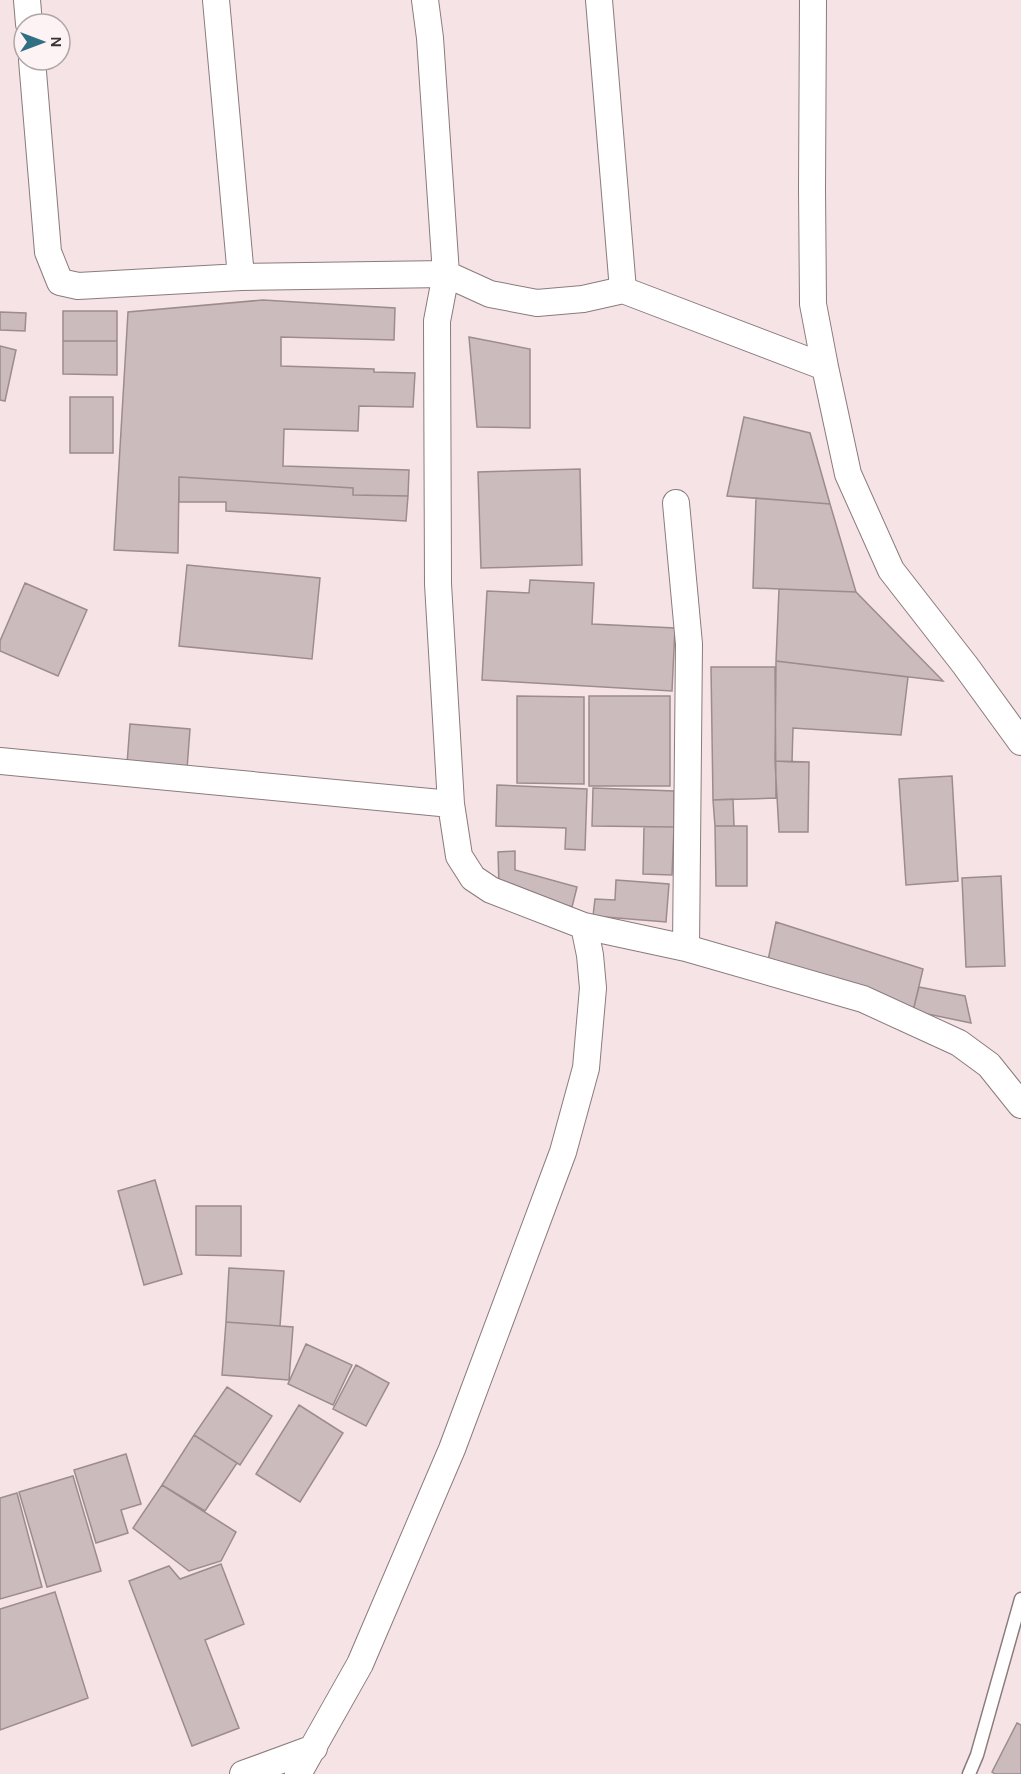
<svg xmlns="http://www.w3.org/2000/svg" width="1021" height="1774" viewBox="0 0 1021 1774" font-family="Karla,sans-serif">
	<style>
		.building { fill: #ccbbbd; stroke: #9c8c8e; stroke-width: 1.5 }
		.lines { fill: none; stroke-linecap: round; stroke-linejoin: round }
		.lane-casing { stroke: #8b7b7d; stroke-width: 15 }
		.street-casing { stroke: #8b7b7d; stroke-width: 28 }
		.lane { stroke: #fff; stroke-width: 12 }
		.street { stroke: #fff; stroke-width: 26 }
	</style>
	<rect width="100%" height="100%" fill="#f5e3e5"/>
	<path class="building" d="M263,300L395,308L394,340L281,337V366L374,369V372L415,373L413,407L359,406L358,431L284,429L283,466L409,470L408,496L353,495V488L179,477L178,553L114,550L128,312Z
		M63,311H117V341H63Z
		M0,312L26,313L25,331L0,330Z
		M469,337L530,349V428L477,427Z
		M63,341H117V375L63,374Z
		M0,346L16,350L5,401L0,400Z
		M70,397H113V453H70Z
		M744,417L810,433L830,504L727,496Z
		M580,469L582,565L481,568L478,472Z
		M179,477L353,488V495L408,496L406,521L226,511V502H179Z
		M756,498L830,504L856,592L753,588Z
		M187,565L320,578L312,659L179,646Z
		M530,580L594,583L592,624L675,628L672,691L482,680L487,591L529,593Z
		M25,583L87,610L58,676L0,651V641Z
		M779,589L856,592L943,681L776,661Z
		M776,661L908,677L901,735L793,728L792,762L775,761Z
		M711,667H775L776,798L713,800Z
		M517,696L584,697V784L517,783Z
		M589,696H670V786H589Z
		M130,724L190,729L187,769L127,764Z
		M775,761L809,762L808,832H779Z
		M952,776L958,881L906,885L899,779Z
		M497,785L587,789L585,850L565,849L566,828L496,826Z
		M593,788L674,791V827L592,826Z
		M733,799L734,826H715L713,800Z
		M715,826H747V886H716Z
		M644,827H674L672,875L643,874Z
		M515,851V870L577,887L572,907L499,886L498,852Z
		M1001,876L1005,966L966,967L962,878Z
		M616,880L669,884L666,922L593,916L595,899L615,900Z
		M776,922L923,969L913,1011L767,965Z
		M919,987L965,996L971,1023L913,1011Z
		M155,1180L182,1274L144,1285L118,1191Z
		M196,1206H241V1256L196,1255Z
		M229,1268L284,1271L280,1326L226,1322Z
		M226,1322L293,1327L289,1380L222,1375Z
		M306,1344L352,1365L333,1405L288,1384Z
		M356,1365L389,1383L366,1426L333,1409Z
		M227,1387L272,1416L240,1465L194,1435Z
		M299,1405L343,1433L300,1502L256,1474Z
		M194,1435L237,1463L205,1511L162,1485Z
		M126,1454L141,1504L121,1510L128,1533L96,1543L74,1470Z
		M73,1476L101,1571L47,1587L19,1492Z
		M162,1485L236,1532L221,1561L189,1571L133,1528Z
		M17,1493L42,1587L0,1599V1498Z
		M221,1564L244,1624L205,1640L239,1728L192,1746L129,1581L169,1566L180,1579Z
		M55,1592L88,1698L0,1730V1609Z
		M1017,1723L1021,1725V1774H995L992,1772Z"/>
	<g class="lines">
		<g class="lane-casing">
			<path id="lane" d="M969,1774L977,1755L1021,1599"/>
		</g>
		<g class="street-casing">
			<path id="street" d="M27,0L29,24
				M216,0L241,277
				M599,0L623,290
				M813,0L812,189L813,304L825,367L848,474L891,570L965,665L1021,742
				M32,60L48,252L60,282L78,286L241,277L446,274L490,294L537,303L583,299L623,290L825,367
				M676,503L689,644L686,948
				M0,761L451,804
				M584,926L686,948L863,999L959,1043L989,1065L1021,1105
				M243,1774L314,1748
				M298,1774L360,1664L452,1449L563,1152L586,1068L593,988L590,955L584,926L491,890L473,878L459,856L451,804L438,584L437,321L446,274L430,38L425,0"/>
		</g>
		<use href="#lane" class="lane"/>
		<use href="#street" class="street"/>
	</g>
	<g transform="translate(42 42) rotate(90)"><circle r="28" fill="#fdf2f4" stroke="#afa6a7" stroke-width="1.5"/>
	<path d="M0-4.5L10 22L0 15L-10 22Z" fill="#307084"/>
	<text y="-9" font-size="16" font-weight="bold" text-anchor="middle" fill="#393334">N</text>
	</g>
</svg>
